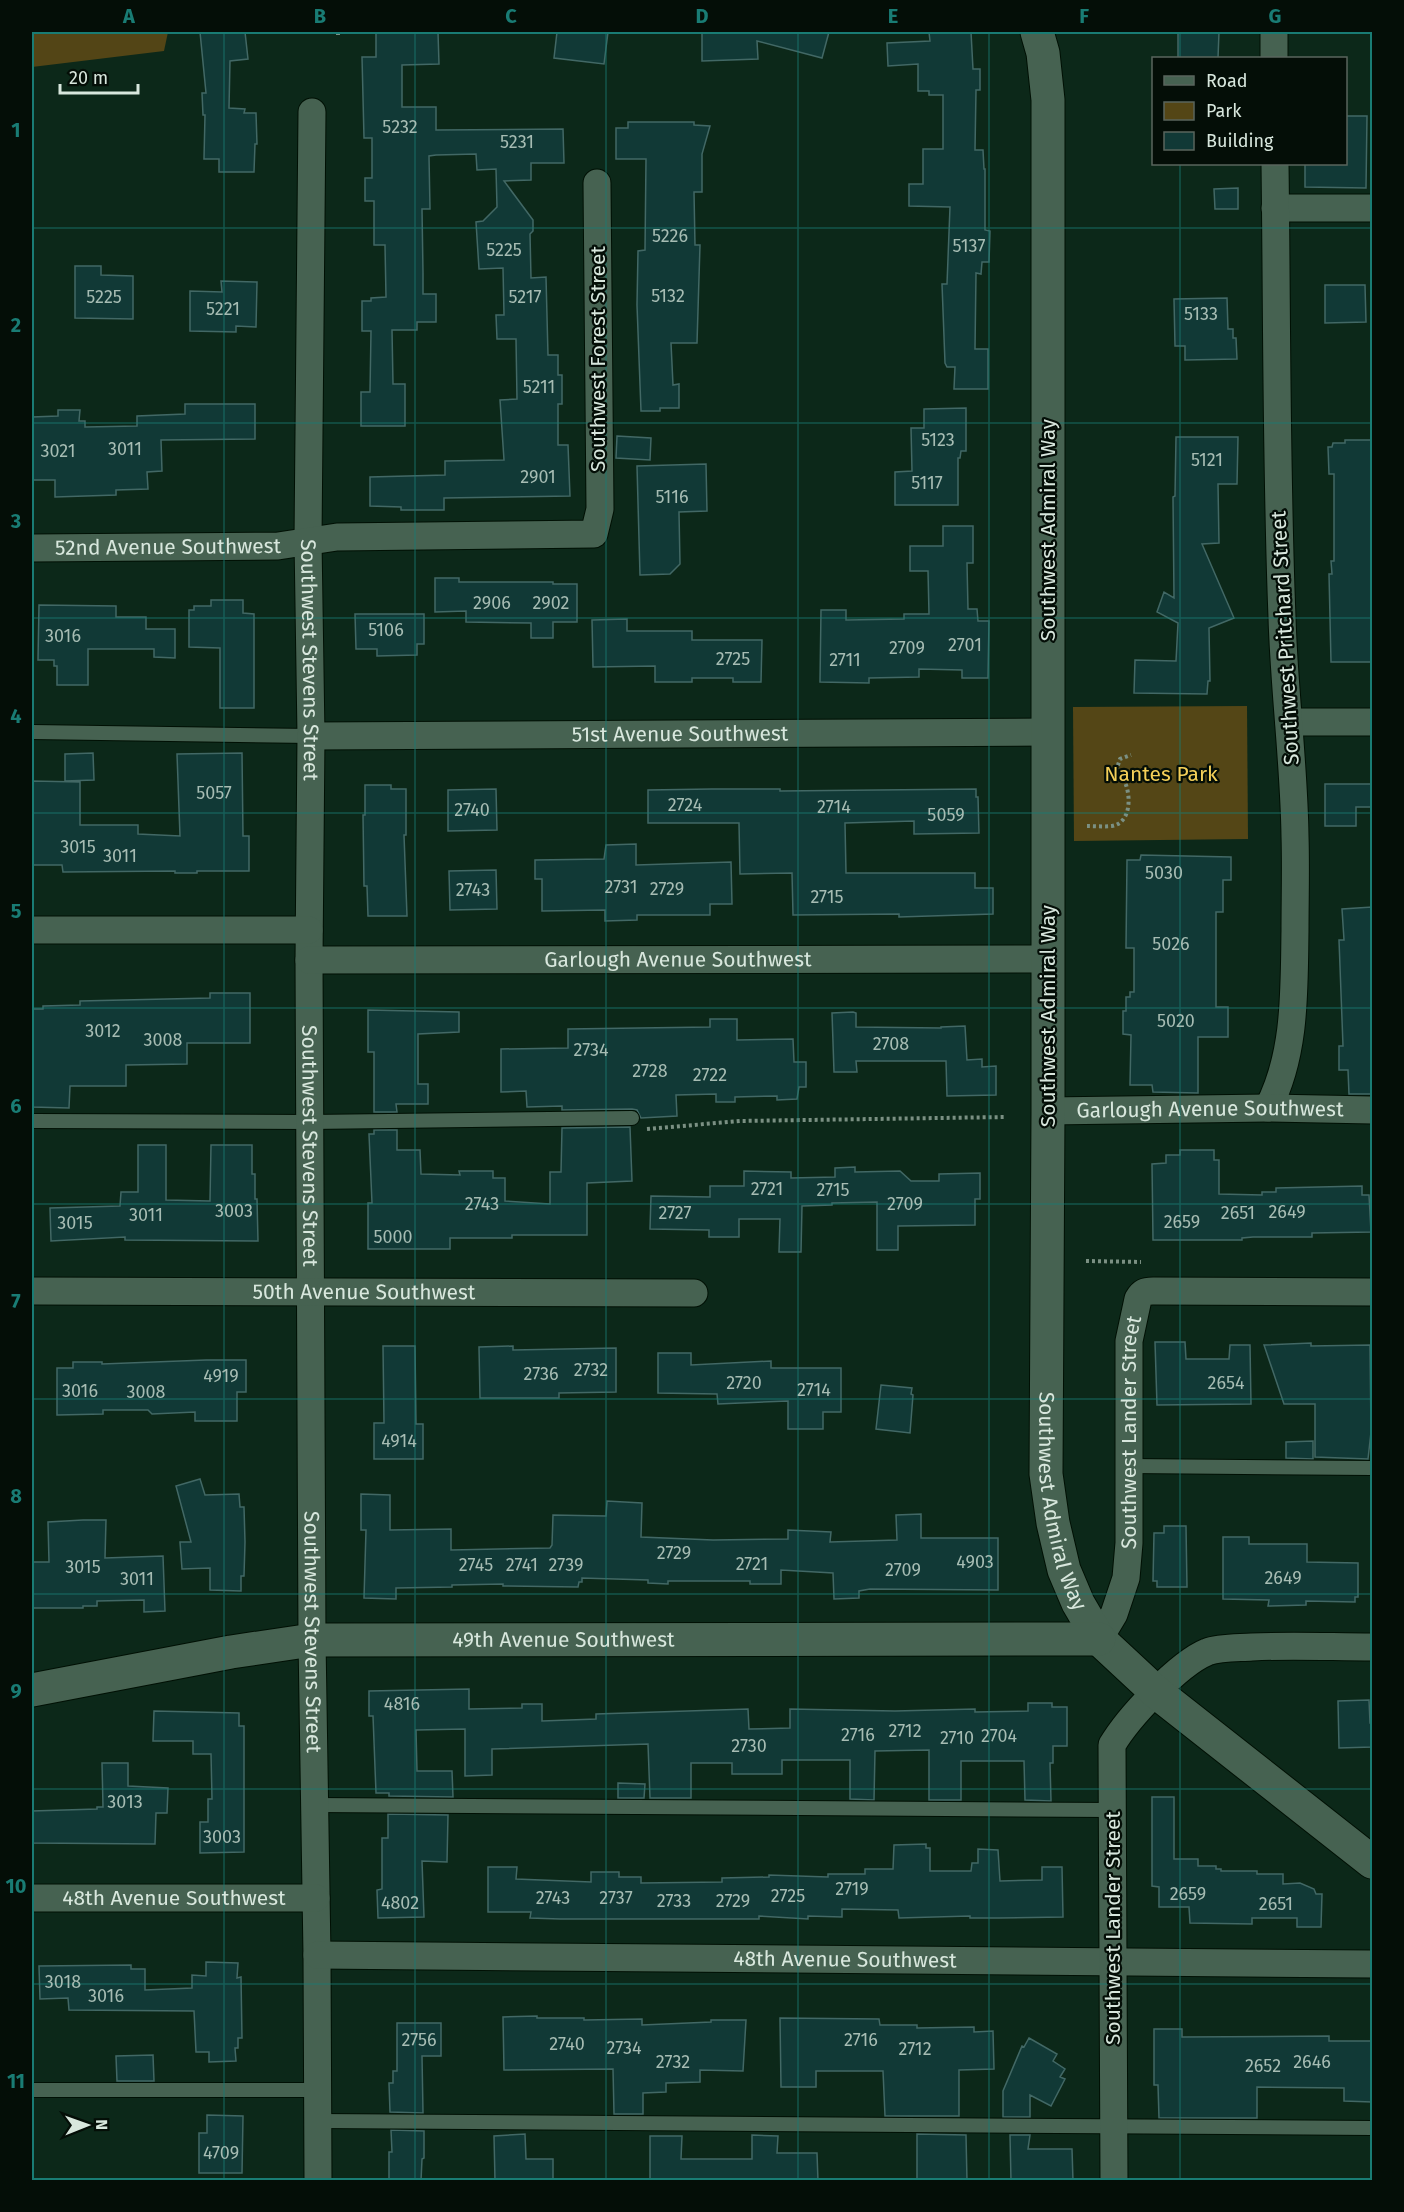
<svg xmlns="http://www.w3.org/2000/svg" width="1404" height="2212" viewBox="0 0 1404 2212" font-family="'Fira Sans',sans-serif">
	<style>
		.green { fill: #544616 }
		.forest { fill: #534516 }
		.building { fill: #113936; stroke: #426865; stroke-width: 1.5 }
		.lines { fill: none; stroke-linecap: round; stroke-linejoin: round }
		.lane-casing { stroke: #001004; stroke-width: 16 }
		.street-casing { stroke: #001004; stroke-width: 29 }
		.secondary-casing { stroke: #001004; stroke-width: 35 }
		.path { stroke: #7b9083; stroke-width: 4; stroke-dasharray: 3 3; stroke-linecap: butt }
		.lane { stroke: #466251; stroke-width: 14 }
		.street { stroke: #466251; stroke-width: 27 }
		.secondary { stroke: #466251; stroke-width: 33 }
		.grid { fill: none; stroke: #197c74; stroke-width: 1.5; stroke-opacity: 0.55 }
		.labels { text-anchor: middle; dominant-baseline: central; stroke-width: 4.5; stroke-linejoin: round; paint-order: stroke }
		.number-label { font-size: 18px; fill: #a6bcb3 }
		.street-label { font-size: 21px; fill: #d8e7dd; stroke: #040e07 }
		.park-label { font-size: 21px; fill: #f3cf58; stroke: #040e07 }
		.neatline { fill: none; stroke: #197c74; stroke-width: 2 }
		.grid-label { font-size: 20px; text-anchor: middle; font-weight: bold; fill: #197c74 }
	</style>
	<rect width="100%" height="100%" fill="#0c2819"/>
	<path class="green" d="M1247,706L1248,839L1074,841L1073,707Z"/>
	<path class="forest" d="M32,32H168L164,51L32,67Z"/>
	<path class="building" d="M200,32H245L248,59L230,61L229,108L245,109L244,113H256L257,144H255L254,172H219V159H204L205,115H203L202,93H206Z
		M376,32H438L439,64L402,65V107H436V130L563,129L564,163H531V180L504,181L533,220V231L530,234L531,278L546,277L548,355H558V375H562V404H558V445H568L570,496L444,498V510H401V507L370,506V477L445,475V461L504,460L500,400L517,399L516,339H497L496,315H504L503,268L479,269L476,222L483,221L497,207L496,169L477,170L476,154L436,155L429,156L430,209H422L423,273V294H436V322H417V330H392L393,384H405V426H361V392H370L371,331H362V301H371V298L386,297L385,245H374V201H365V178H372V138H364L362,57H376Z
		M557,32H608L604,64L554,58Z
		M702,32H829L822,58L757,41L758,59L702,61Z
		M929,32H971L973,69H980V90H976L975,150H983L984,169H985V230L990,231L989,262H982L981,274L976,273L975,349H988V389H954L955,367H947L945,363L942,284H947L950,207L909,206V184H923V149H943V95H929V91H918V64L888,66L887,43L930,41Z
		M1178,32H1219L1218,58H1178Z
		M1346,116H1367L1366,188L1305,187V164H1346Z
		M628,122H694V125L710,126L702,154V192H694L695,245H700L697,343H671L673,385L679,384V408H660V411H641L637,305L638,251L645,250L646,159H616V128H628Z
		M1238,188V209H1215L1214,189Z
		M75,266H101V275L133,276V319L75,318Z
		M221,281L257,282L256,327L236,326V332L190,331V291L222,292Z
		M1325,285H1365L1366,322L1325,323Z
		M1227,298L1228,329H1233V338H1236L1237,359L1185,360V346H1175L1174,299Z
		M185,404H255V439L161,440L162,471L147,472L148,489L116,490V495L55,497V480H32V417L58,416V410H80L79,421H85V427L137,426V416L185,414Z
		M966,408V451H961L960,458H958V505H895V472L912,471L911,428H924V409Z
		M617,436L651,438L650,460L616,458Z
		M1176,437H1238L1237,484H1218L1219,543L1202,544L1234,618L1209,628L1210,681H1208L1207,694L1134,693L1135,660L1176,661L1178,623L1157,612L1164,592L1174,598L1173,497L1175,496Z
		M1345,440H1372V662H1331L1329,574H1332L1331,561H1334V474H1329L1328,447H1332L1333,443H1345Z
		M706,464L707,511L679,512L680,564L670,574L640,575L637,466Z
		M943,526H973V563H967L968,609H977L978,621H989L988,678H962V670L919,669V677L869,678V683L820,682L821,610H846V620L904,619V614H929L928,571H910V546H943Z
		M435,578H459V582H553V584H577V622H553V638H531V623L466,622V611L435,612Z
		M211,600H243V613L254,614V708H220V648L189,647V610H194V606H211Z
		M39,605L116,606V617H146V629H175V658L154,657V649H88V685H57V666H54V660H38Z
		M355,614H424V644H417V655L377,656V649H356Z
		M627,619V631H692V640H762L761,682H733V678H692V682H655V666L593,667L592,620Z
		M93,753L94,780L65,781V754Z
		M242,753L243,836H249V871H197V873H175V871L63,872L62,865H32V781L80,782V825H138V834L180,836L177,754Z
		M1325,784H1372V807H1356V826H1325Z
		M365,785H391V789H406V835H404L407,916H368L367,886H364L363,815H365Z
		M496,789L497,830L448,831V790Z
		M712,789H780V791L976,789V797H978L979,833L914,834V821L845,823L846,873H975V888H993V914L899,917V914L793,915L792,873L740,874L739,823H648V790Z
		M636,844V865L731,862L732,904H710V915H637V920L605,921V910L542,911V879H535V860L604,859L606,845Z
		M1141,855L1231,857V880H1223V912H1216V1007H1228V1037H1198V1093L1153,1092L1152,1085H1130L1131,1035L1123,1034V1011H1126V997H1130V992H1134V948H1126L1127,860H1140Z
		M496,870L497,909L450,910L449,871Z
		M1372,907V1094H1349L1348,1070H1339V1046H1343L1339,940H1344L1342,909Z
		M210,993H250V1043H187V1064L126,1065V1086H70L69,1108L32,1107V1009H43V1006L80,1005V1001L210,998Z
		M368,1010L459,1012V1032L418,1034V1084H428V1104H396L397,1112H374V1052H368Z
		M853,1012L856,1013V1027L941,1028V1027L965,1026L967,1060L982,1059V1067L996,1066V1095L947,1096L946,1061H856L857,1072H834L832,1013Z
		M710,1019H737V1040L793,1039L794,1062H806V1087H799L797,1099L777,1100V1096L735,1097V1102H716V1094L676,1095L677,1116L641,1118L637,1110L632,1109L562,1110V1106L527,1107L526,1091L501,1092V1049L568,1048V1029L710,1027Z
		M630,1127L632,1181L587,1183V1235H512V1238H450V1249H368V1203H372L369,1134H374V1130H397V1150H420L421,1174L460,1175L459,1171H493V1178H505V1201L550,1204V1172H561L562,1128Z
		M138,1145H166V1200L210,1201L211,1145H252V1174H255V1199H257L258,1241L125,1240V1237L51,1241L50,1208L120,1206L121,1192H138Z
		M1180,1150H1214V1160H1219V1194L1262,1195V1192H1276V1188L1362,1186V1195H1369L1371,1232L1312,1233V1237H1253L1242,1238V1240H1153L1152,1164L1166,1163V1155H1180Z
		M855,1167V1172L900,1171L911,1181H939V1174L980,1173V1199H975V1225L898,1226V1250H877V1202L832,1203V1205L802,1206L801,1252H779L780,1219H739V1237H709V1230L650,1229L651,1196L710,1197V1186H744V1171L791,1172V1178L835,1177V1168Z
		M1155,1342H1185L1186,1359H1229L1230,1345H1250L1251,1404L1157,1405Z
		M1311,1343V1346L1370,1345L1371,1432L1368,1459L1315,1457V1404H1284L1264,1345Z
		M383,1346H415L416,1424H423V1459H374V1423H384Z
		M513,1346V1350L616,1348V1392L559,1393V1398H480L479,1347Z
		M658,1353H691V1365L771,1361V1368H841V1412H823V1429H788V1401L718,1404L717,1394L658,1393Z
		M206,1360H246V1392H237V1421H195V1412L152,1414L148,1410H103V1414L57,1415V1368H73V1362H102V1364Z
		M881,1385L912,1388L911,1394L913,1395L910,1433L876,1429Z
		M1313,1441V1459L1286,1458V1442Z
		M200,1479L205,1495L239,1494L240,1507H244L245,1542L244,1576H241V1591L210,1590V1568L182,1569L180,1542H191L176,1486Z
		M361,1494L390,1495V1530L451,1529V1550L550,1548L552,1545L553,1515L606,1516L607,1501L642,1503L641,1537L713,1540L788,1539V1530L831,1532L830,1542L897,1540L896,1515L921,1514V1538H998V1590L870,1589L859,1591V1598L834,1599L833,1573L781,1570V1584H750V1581H668V1584L648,1583V1580L582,1578V1582H579L578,1587L503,1586V1584L452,1585V1587L396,1588V1599L364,1598L366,1530H361Z
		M83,1520H106L105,1558L163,1556L165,1611L144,1612V1600L97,1601V1606H83V1608H32V1562H49L48,1522Z
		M1164,1526H1186L1187,1587H1157V1581H1153L1154,1533H1164Z
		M1223,1537H1249V1544H1307V1562L1358,1563V1597H1355V1602L1306,1601V1605L1268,1606L1269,1600L1223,1599Z
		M469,1689V1709L522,1708V1704H542V1721L596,1719V1714L748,1709L749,1729L790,1728V1709L895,1711L975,1709V1712L1028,1711V1703H1052V1707H1067V1746H1053V1763H1050L1051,1801L1025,1800L1024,1761H961V1800H929V1750L875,1751L874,1800L850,1799V1760H782V1774H732V1763H691V1798H650L648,1744L492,1749V1775L465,1776V1729L416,1730L417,1771H452L453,1797L389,1796V1793H376L373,1716H369V1691Z
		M1369,1700L1370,1723H1372V1747L1339,1748L1338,1701Z
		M154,1711L239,1713V1726H244V1852L200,1853V1822H208V1799H212L211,1754H193V1741H153Z
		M102,1763H128V1786L168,1788L167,1813H156L155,1844L32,1843V1811L97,1809V1807H103Z
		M618,1783L645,1784L644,1798H618Z
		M1152,1797H1174V1859H1198V1866H1216V1869H1221V1871H1257V1874H1283V1884L1300,1883L1314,1889L1316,1894H1322L1321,1927H1297V1918H1252V1924L1190,1923L1189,1907H1159V1887L1152,1886Z
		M388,1814L448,1815L447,1862L422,1861L424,1917L378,1918L377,1890L382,1889V1838H388Z
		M926,1844V1848H930V1871H971L972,1863H978V1849L998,1850L1000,1881L1042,1880V1867H1062L1063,1917L999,1918H970V1916L899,1918L898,1910L842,1909V1917L808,1916V1919L759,1916V1919H560L530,1918L531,1912H488V1867H517L516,1879L591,1882V1872H619V1877H641V1883L722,1882V1878L769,1877V1875L828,1877V1874H865V1869H893L894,1845Z
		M206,1962L238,1963L237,1978L241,1977L242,2038H238V2048H235L236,2061L209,2062V2052H196L194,2011L69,2010L68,1998L40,1999L39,1966L131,1965V1969H145V1990L192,1988V1975L206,1976Z
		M537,2016V2018H584V2020L642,2019V2025L711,2022V2020H746L743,2071L700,2070V2082L666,2083V2092L643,2093V2114H614L613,2069L504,2070L503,2017Z
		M780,2018L879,2019L880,2025H917V2028L974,2027V2032L993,2031L994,2069L959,2070V2116H885L883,2071H816V2087H781Z
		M397,2023H441V2056H422L423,2113L390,2112L389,2083H393V2071H397Z
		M1154,2029H1182V2037L1329,2036V2041H1372V2102L1344,2101V2088L1257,2087V2118H1159L1158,2085H1154Z
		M1029,2038L1057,2054L1053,2061L1065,2069L1060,2077L1065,2079L1051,2106L1030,2095V2117H1003V2091L1022,2046L1024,2047Z
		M153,2055L154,2081H117L116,2056Z
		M207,2115L243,2116L242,2173H199V2133H207Z
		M391,2130L424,2131V2158L422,2159L421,2181H389V2152H392Z
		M525,2134L526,2159H553V2181H495L494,2136Z
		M917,2134L966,2135L967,2181H917Z
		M752,2135L778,2136L777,2153H817L818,2181L650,2179V2136H682L681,2159H752Z
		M1010,2135H1030L1028,2149H1072L1073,2181H1011Z"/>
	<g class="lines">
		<g class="lane-casing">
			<path id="lane" d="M32,732L311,736
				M32,1121L310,1122L632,1118
				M1129,1466L1372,1468
				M314,1805L1112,1810
				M32,2090H317
				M317,2121L1372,2128"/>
		</g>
		<g class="street-casing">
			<g id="street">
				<path d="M1274,58V32"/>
				<path id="s1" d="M312,112L308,540L311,736L309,960L312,1640L317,1955L318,2180"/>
				<path d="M1275,208H1372"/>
				<path id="s2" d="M32,548L278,546L337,537L594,534L600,509L597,183"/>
				<path d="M1289,722H1372"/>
				<path id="s3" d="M311,736L1048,732"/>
				<path d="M32,930H309"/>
				<path id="s4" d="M309,960L1048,959"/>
				<path d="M1268,1108C1296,1054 1294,991 1295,931C1295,899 1296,868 1295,836C1294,763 1284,690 1282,617C1276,466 1277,315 1275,164"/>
				<path id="s5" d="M1048,1111L1268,1108L1372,1110"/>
				<path id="s6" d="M32,1291L694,1293"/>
				<path id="s7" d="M1099,1639L1114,1614L1126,1578L1129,1543V1341L1138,1299C1142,1292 1145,1291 1153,1291L1372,1292"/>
				<path id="s8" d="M32,1898H316"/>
				<path id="s9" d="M317,1955L1372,1964"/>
				<path d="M1114,2180L1112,1745C1128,1718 1178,1664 1207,1652C1220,1647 1238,1648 1252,1647C1292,1645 1333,1647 1372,1647"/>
			</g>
		</g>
		<g class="secondary-casing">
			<g id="secondary">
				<path id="s10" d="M1037,32L1043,53L1048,100V1111L1046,1474L1053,1523L1064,1570L1078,1603L1099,1639L1156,1692L1372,1862"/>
				<path id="s11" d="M32,1690L231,1652L312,1640L1099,1639"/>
			</g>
		</g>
		<path class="path" d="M338,32V37
			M1087,826C1095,826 1104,827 1112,826C1130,823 1131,799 1126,785C1124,779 1119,775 1117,768L1120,759L1131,755
			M647,1129L740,1121L1006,1117
			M1086,1261L1141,1262"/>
		<use href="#lane" class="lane"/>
		<use href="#street" class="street"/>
		<use href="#secondary" class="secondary"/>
	</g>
	<path class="grid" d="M224,32V2180M415,32V2180M606,32V2180M798,32V2180M989,32V2180M1180,32V58M1180,164V2180M32,228H1372M32,423H1372M32,618H1372M32,813H1372M32,1008H1372M32,1204H1372M32,1399H1372M32,1594H1372M32,1789H1372M32,1984H1372"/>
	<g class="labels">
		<g class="number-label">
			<text x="400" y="127">5232</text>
			<text x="517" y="142">5231</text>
			<text x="670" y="236">5226</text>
			<text x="969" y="246">5137</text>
			<text x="504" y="250">5225</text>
			<text x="668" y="296">5132</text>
			<text x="104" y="297">5225</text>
			<text x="525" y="297">5217</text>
			<text x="223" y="309">5221</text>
			<text x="1201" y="314">5133</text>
			<text x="539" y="387">5211</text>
			<text x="938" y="440">5123</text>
			<text x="125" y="449">3011</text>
			<text x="58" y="451">3021</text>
			<text x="1207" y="460">5121</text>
			<text x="538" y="477">2901</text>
			<text x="927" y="483">5117</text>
			<text x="672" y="497">5116</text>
			<text x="492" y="603">2906</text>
			<text x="551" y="603">2902</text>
			<text x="386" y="630">5106</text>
			<text x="63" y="636">3016</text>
			<text x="965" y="645">2701</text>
			<text x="907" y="648">2709</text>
			<text x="733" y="659">2725</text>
			<text x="845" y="660">2711</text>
			<text x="214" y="793">5057</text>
			<text x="685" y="805">2724</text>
			<text x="834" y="807">2714</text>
			<text x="472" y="810">2740</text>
			<text x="946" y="815">5059</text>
			<text x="78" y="847">3015</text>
			<text x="120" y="856">3011</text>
			<text x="1164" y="873">5030</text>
			<text x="621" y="887">2731</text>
			<text x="667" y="889">2729</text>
			<text x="473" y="890">2743</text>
			<text x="827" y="897">2715</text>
			<text x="1171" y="944">5026</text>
			<text x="1176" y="1021">5020</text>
			<text x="103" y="1031">3012</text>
			<text x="163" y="1040">3008</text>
			<text x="891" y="1044">2708</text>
			<text x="591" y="1050">2734</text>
			<text x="650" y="1071">2728</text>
			<text x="710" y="1075">2722</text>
			<text x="767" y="1189">2721</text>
			<text x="833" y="1190">2715</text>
			<text x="482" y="1204">2743</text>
			<text x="905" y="1204">2709</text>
			<text x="234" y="1211">3003</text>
			<text x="1287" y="1212">2649</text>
			<text x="675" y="1213">2727</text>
			<text x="1238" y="1213">2651</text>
			<text x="146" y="1215">3011</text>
			<text x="1182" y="1222">2659</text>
			<text x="75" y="1223">3015</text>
			<text x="393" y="1237">5000</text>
			<text x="591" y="1370">2732</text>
			<text x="541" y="1374">2736</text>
			<text x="221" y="1376">4919</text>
			<text x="744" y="1383">2720</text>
			<text x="1226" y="1383">2654</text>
			<text x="814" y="1390">2714</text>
			<text x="80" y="1391">3016</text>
			<text x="146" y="1392">3008</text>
			<text x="399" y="1441">4914</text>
			<text x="674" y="1553">2729</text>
			<text x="975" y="1562">4903</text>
			<text x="752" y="1564">2721</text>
			<text x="476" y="1565">2745</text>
			<text x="522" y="1565">2741</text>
			<text x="566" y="1565">2739</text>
			<text x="83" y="1567">3015</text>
			<text x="903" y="1570">2709</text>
			<text x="1283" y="1578">2649</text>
			<text x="137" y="1579">3011</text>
			<text x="402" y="1704">4816</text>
			<text x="905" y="1731">2712</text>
			<text x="858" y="1735">2716</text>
			<text x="999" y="1736">2704</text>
			<text x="957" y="1738">2710</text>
			<text x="749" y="1746">2730</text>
			<text x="125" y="1802">3013</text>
			<text x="222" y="1837">3003</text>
			<text x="852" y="1889">2719</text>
			<text x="1188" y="1894">2659</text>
			<text x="788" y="1896">2725</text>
			<text x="553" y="1898">2743</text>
			<text x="616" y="1898">2737</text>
			<text x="674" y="1901">2733</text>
			<text x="733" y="1901">2729</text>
			<text x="400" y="1903">4802</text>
			<text x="1276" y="1904">2651</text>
			<text x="63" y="1982">3018</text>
			<text x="106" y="1996">3016</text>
			<text x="419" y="2040">2756</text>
			<text x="861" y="2040">2716</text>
			<text x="567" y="2044">2740</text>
			<text x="624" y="2048">2734</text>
			<text x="915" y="2049">2712</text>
			<text x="673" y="2062">2732</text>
			<text x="1312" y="2062">2646</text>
			<text x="1263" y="2066">2652</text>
			<text x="221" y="2153">4709</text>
		</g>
		<g class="street-label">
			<text transform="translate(598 359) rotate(-90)">Southwest Forest Street</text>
			<text transform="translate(1048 530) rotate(-90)">Southwest Admiral Way</text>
			<text stroke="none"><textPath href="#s2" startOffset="136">52nd Avenue Southwest</textPath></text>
			<text transform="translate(1285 638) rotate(-93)">Southwest Pritchard Street</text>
			<text stroke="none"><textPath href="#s1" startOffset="548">Southwest Stevens Street</textPath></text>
			<text stroke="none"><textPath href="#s3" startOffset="369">51st Avenue Southwest</textPath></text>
			<text stroke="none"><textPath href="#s4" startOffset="369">Garlough Avenue Southwest</textPath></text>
			<text transform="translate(1048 1016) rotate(-90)">Southwest Admiral Way</text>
			<text stroke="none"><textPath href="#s5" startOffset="162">Garlough Avenue Southwest</textPath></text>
			<text stroke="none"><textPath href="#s1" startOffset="1034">Southwest Stevens Street</textPath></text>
			<text stroke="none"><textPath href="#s6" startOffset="332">50th Avenue Southwest</textPath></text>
			<text stroke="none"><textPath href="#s7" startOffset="213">Southwest Lander Street</textPath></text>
			<text stroke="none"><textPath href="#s10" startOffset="1472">Southwest Admiral Way</textPath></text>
			<text stroke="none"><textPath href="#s1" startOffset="1520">Southwest Stevens Street</textPath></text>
			<text stroke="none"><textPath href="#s11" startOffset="536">49th Avenue Southwest</textPath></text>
			<text stroke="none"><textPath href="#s8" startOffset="142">48th Avenue Southwest</textPath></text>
			<text transform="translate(1113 1928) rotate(-90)">Southwest Lander Street</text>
			<text stroke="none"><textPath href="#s9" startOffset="528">48th Avenue Southwest</textPath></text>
		</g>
		<g class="park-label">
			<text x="1161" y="774">Nantes Park</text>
		</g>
	</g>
	<rect width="1404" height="2212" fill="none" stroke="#040e07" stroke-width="66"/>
	<rect x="1152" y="57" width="195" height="108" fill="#040e07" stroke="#59655d" stroke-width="1.5"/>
	<rect x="1164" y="76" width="30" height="9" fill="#466251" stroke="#59655d" stroke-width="1.5"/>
	<text x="1206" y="87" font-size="18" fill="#d8e7dd">Road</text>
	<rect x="1164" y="102" width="30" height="18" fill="#544616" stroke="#59655d" stroke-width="1.5"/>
	<text x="1206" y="117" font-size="18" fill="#d8e7dd">Park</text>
	<rect x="1164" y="132" width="30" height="18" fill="#113936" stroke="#59655d" stroke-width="1.5"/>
	<text x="1206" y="147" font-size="18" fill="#d8e7dd">Building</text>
	<g transform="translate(87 2125) rotate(89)" stroke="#040e07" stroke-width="4.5" paint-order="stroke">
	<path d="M0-4.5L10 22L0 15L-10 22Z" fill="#d8e7dd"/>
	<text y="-9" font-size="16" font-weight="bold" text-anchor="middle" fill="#d8e7dd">N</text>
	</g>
	<path d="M60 84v9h78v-9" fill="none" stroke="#d8e7dd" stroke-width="3"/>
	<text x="69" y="84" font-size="18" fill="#d8e7dd" stroke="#040e07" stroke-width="4.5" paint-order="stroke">20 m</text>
	<rect x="33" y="33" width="1338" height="2146" class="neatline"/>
	<g class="grid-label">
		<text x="129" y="23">A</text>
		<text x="320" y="23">B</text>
		<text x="511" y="23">C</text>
		<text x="702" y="23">D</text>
		<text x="893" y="23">E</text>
		<text x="1084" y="23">F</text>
		<text x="1275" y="23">G</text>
		<text x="16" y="137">1</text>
		<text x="16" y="332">2</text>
		<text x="16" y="528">3</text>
		<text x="16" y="723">4</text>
		<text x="16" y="918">5</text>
		<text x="16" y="1113">6</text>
		<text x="16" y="1308">7</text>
		<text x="16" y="1503">8</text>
		<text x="16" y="1698">9</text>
		<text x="16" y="1893">10</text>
		<text x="16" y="2088">11</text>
	</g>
</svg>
